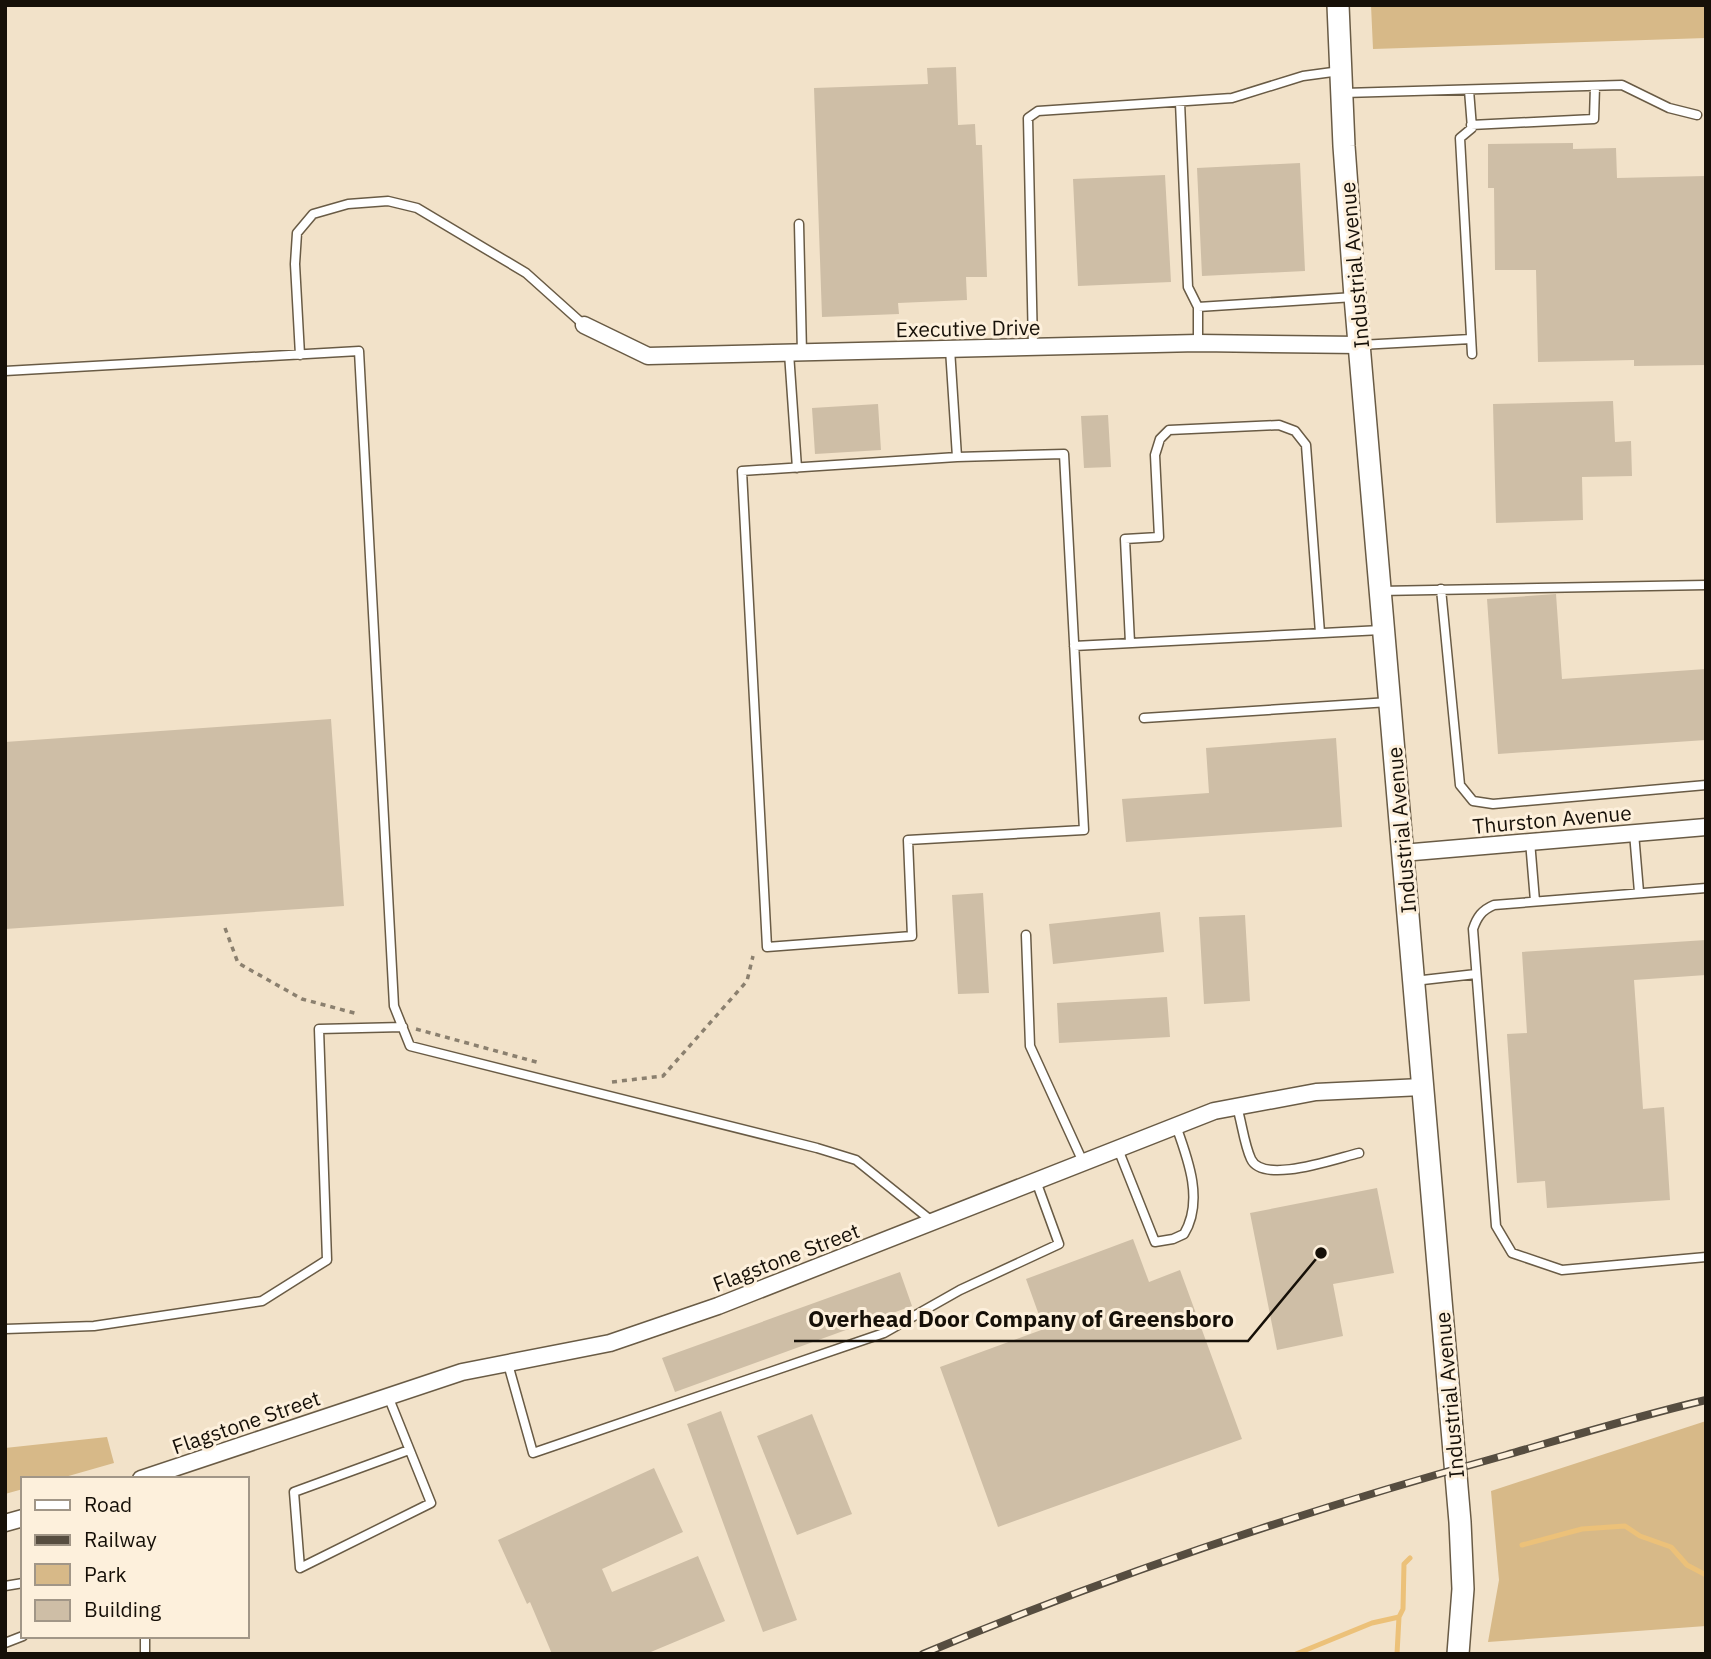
<svg xmlns="http://www.w3.org/2000/svg" width="1711" height="1659" viewBox="0 0 1711 1659" font-family="'IBM Plex Sans',sans-serif">
	<style>
		.green { fill: #d7b988 }
		.lines { fill: none; stroke-linecap: round; stroke-linejoin: round }
		.stream { stroke: #ecc179; stroke-width: 5 }
		.building { fill: #cebea6 }
		.lane-casing { stroke: #695b45; stroke-width: 11 }
		.street-casing { stroke: #695b45; stroke-width: 19 }
		.secondary-casing { stroke: #695b45; stroke-width: 24 }
		.path { stroke: #8b806f; stroke-width: 3.5; stroke-dasharray: 5 5; stroke-linecap: butt }
		.lane { stroke: #fff; stroke-width: 8 }
		.street { stroke: #fff; stroke-width: 16 }
		.secondary { stroke: #fff; stroke-width: 21 }
		.rail-casing { stroke: #564d40; stroke-width: 8 }
		.rail { stroke: #fdf0dc; stroke-width: 5; stroke-dasharray: 16; stroke-linecap: butt }
		.labels { text-anchor: middle; dominant-baseline: central; stroke-width: 6; stroke-linejoin: round; paint-order: stroke }
		.street-label { font-size: 21px; fill: #161008; stroke: #fdf0dc }
		.leader { fill: none; stroke: #161008; stroke-width: 2.5 }
		.callout-dot { fill: #161008; stroke: #fdf0dc; stroke-width: 2.5 }
		.callout-label { font-size: 23px; text-anchor: middle; font-weight: bold; fill: #161008; stroke: #fdf0dc; stroke-width: 6; stroke-linejoin: round; paint-order: stroke }
	</style>
	<rect width="100%" height="100%" fill="#f2e2c9"/>
	<path class="green" d="M1371,5H1706V38L1373,49Z
		M1706,1421V1626L1488,1642L1499,1580L1491,1491Z
		M107,1437L114,1463L58,1479H23V1489L5,1494V1448Z"/>
	<g class="lines">
		<path class="stream" d="M1522,1545L1582,1529L1625,1526L1640,1536L1671,1547L1687,1565L1706,1575
			M1296,1654L1372,1623L1399,1617L1403,1609L1404,1564L1410,1558
			M1397,1654L1399,1617"/>
	</g>
	<path class="building" d="M956,67L958,125L975,124L976,145H982L987,277H966L967,300L898,303L899,314L822,317L814,88L928,84L927,68Z
		M1573,143V149L1616,148L1617,178L1706,176V365L1634,366V360L1538,362L1536,270H1495L1494,188H1488V144Z
		M1300,163L1305,271L1202,276L1197,168Z
		M1165,175L1171,282L1078,286L1073,179Z
		M1613,401L1615,442L1631,441L1632,476L1582,477L1583,520L1496,523L1493,404Z
		M878,404L881,450L815,454L812,408Z
		M1108,415L1111,467L1084,468L1081,416Z
		M1556,594L1562,679L1706,669V740L1498,754L1487,599Z
		M331,719L344,906L5,929V742Z
		M1336,738L1342,827L1126,842L1122,799L1209,793L1206,748Z
		M983,893L989,993L958,994L952,895Z
		M1160,912L1164,952L1053,964L1049,924Z
		M1245,915L1250,1001L1204,1004L1199,917Z
		M1706,940V975L1634,980L1643,1109L1664,1107L1670,1200L1547,1208L1545,1181L1517,1183L1507,1034L1527,1033L1522,952Z
		M1167,997L1170,1037L1059,1043L1057,1003Z
		M1377,1188L1394,1273L1333,1284L1343,1336L1277,1350L1250,1213Z
		M1133,1239L1149,1282L1180,1270L1242,1439L998,1527L940,1367L1044,1329L1026,1279Z
		M900,1272L912,1306L675,1392L662,1358Z
		M721,1411L797,1620L763,1632L687,1424Z
		M812,1414L852,1514L797,1535L757,1436Z
		M654,1468L683,1532L602,1569L612,1592L698,1556L725,1621L646,1654H552L530,1602L527,1604L498,1540Z"/>
	<g class="lines">
		<g class="lane-casing">
			<path id="lane" d="M1469,90L1472,128L1460,138L1472,354
				M1344,93L1622,85L1669,108L1697,115
				M1180,102L1188,287L1198,307
				M1471,125L1594,119L1595,86
				M799,224L802,353
				M1198,343V307L1354,297
				M1360,345L1471,339
				M1033,347L1028,118L1038,111L1232,98L1303,76L1340,71
				M950,349L957,457L1064,454L1084,830L908,840L912,936L767,947L742,471L957,457
				M789,353L797,468
				M300,355L295,264L297,233L313,214L348,204L388,201L417,208L526,273L584,325
				M5,371L359,351L394,1006L410,1046L817,1148L856,1160L933,1222
				M1441,589L1460,785L1473,801L1493,804L1706,785
				M1380,591L1706,585
				M1130,643L1125,539L1159,537L1155,455L1160,439L1169,430L1279,425L1295,431L1306,445L1320,633
				M1074,646L1381,630
				M1144,718L1389,702
				M1634,833L1639,892
				M1530,841L1535,901
				M1706,888L1494,905C1482,910 1477,917 1473,929L1496,1226L1512,1253L1562,1270L1706,1257
				M1026,935L1030,1046L1083,1162
				M1414,981L1476,974
				M1237,1107C1242,1123 1244,1144 1251,1159C1263,1185 1337,1158 1359,1153
				M1118,1149L1155,1242L1173,1239L1184,1234C1204,1201 1188,1159 1176,1126
				M5,1329L94,1326L262,1301L327,1260L319,1029L403,1027
				M508,1364L533,1453L884,1333L960,1290L1059,1244L1036,1181
				M388,1396L431,1503L300,1568L294,1492L409,1450
				M5,1586L23,1583
				M5,1643L23,1636
				M145,1654V1636"/>
		</g>
		<g class="street-casing">
			<path id="street" d="M584,325L648,356L1198,343L1360,345
				M1402,853L1706,827
				M141,1479L462,1372L610,1343L718,1306L1214,1111L1316,1092L1422,1087
				M5,1523L23,1518"/>
		</g>
		<g class="secondary-casing">
			<path id="secondary" d="M1338,5L1344,146L1355,297L1460,1522L1463,1589L1458,1654"/>
		</g>
		<path class="path" d="M225,928L238,963L302,999L358,1014
			M416,1029L540,1063
			M612,1082L663,1076L747,981L753,956"/>
		<use href="#lane" class="lane"/>
		<use href="#street" class="street"/>
		<use href="#secondary" class="secondary"/>
		<g class="rail-casing">
			<path id="rail" d="M923,1654C1113,1574 1307,1510 1506,1455C1572,1436 1638,1416 1706,1400"/>
		</g>
		<use href="#rail" class="rail"/>
	</g>
	<g class="labels">
		<g class="street-label">
			<text transform="translate(1354 265) rotate(-95)">Industrial Avenue</text>
			<text transform="translate(968 328) rotate(-1)">Executive Drive</text>
			<text transform="translate(1552 819) rotate(-5)">Thurston Avenue</text>
			<text transform="translate(1401 830) rotate(-95)">Industrial Avenue</text>
			<text transform="translate(786 1257) rotate(-21)">Flagstone Street</text>
			<text transform="translate(1449 1395) rotate(-95)">Industrial Avenue</text>
			<text transform="translate(246 1422) rotate(-19)">Flagstone Street</text>
		</g>
	</g>
	<path class="leader" d="M1321 1253L1248 1341H794"/>
	<circle class="callout-dot" cx="1321" cy="1253" r="7"/>
	<g class="callout-label">
		<text x="1021" y="1327">Overhead Door Company of Greensboro</text>
	</g>
	<rect width="1711" height="1659" fill="none" stroke="#161008" stroke-width="14"/>
	<rect x="21" y="1477" width="228" height="161" fill="#fdf0dc" stroke="#a19687" stroke-width="2"/>
	<rect x="35" y="1500" width="35" height="10" fill="#ffffff" stroke="#a19687" stroke-width="2"/>
	<text x="84" y="1512" font-size="21" fill="#161008">Road</text>
	<rect x="35" y="1535" width="35" height="10" fill="#564d40" stroke="#a19687" stroke-width="2"/>
	<text x="84" y="1547" font-size="21" fill="#161008">Railway</text>
	<rect x="35" y="1564" width="35" height="21" fill="#d7b988" stroke="#a19687" stroke-width="2"/>
	<text x="84" y="1582" font-size="21" fill="#161008">Park</text>
	<rect x="35" y="1600" width="35" height="21" fill="#cebea6" stroke="#a19687" stroke-width="2"/>
	<text x="84" y="1617" font-size="21" fill="#161008">Building</text>
</svg>
